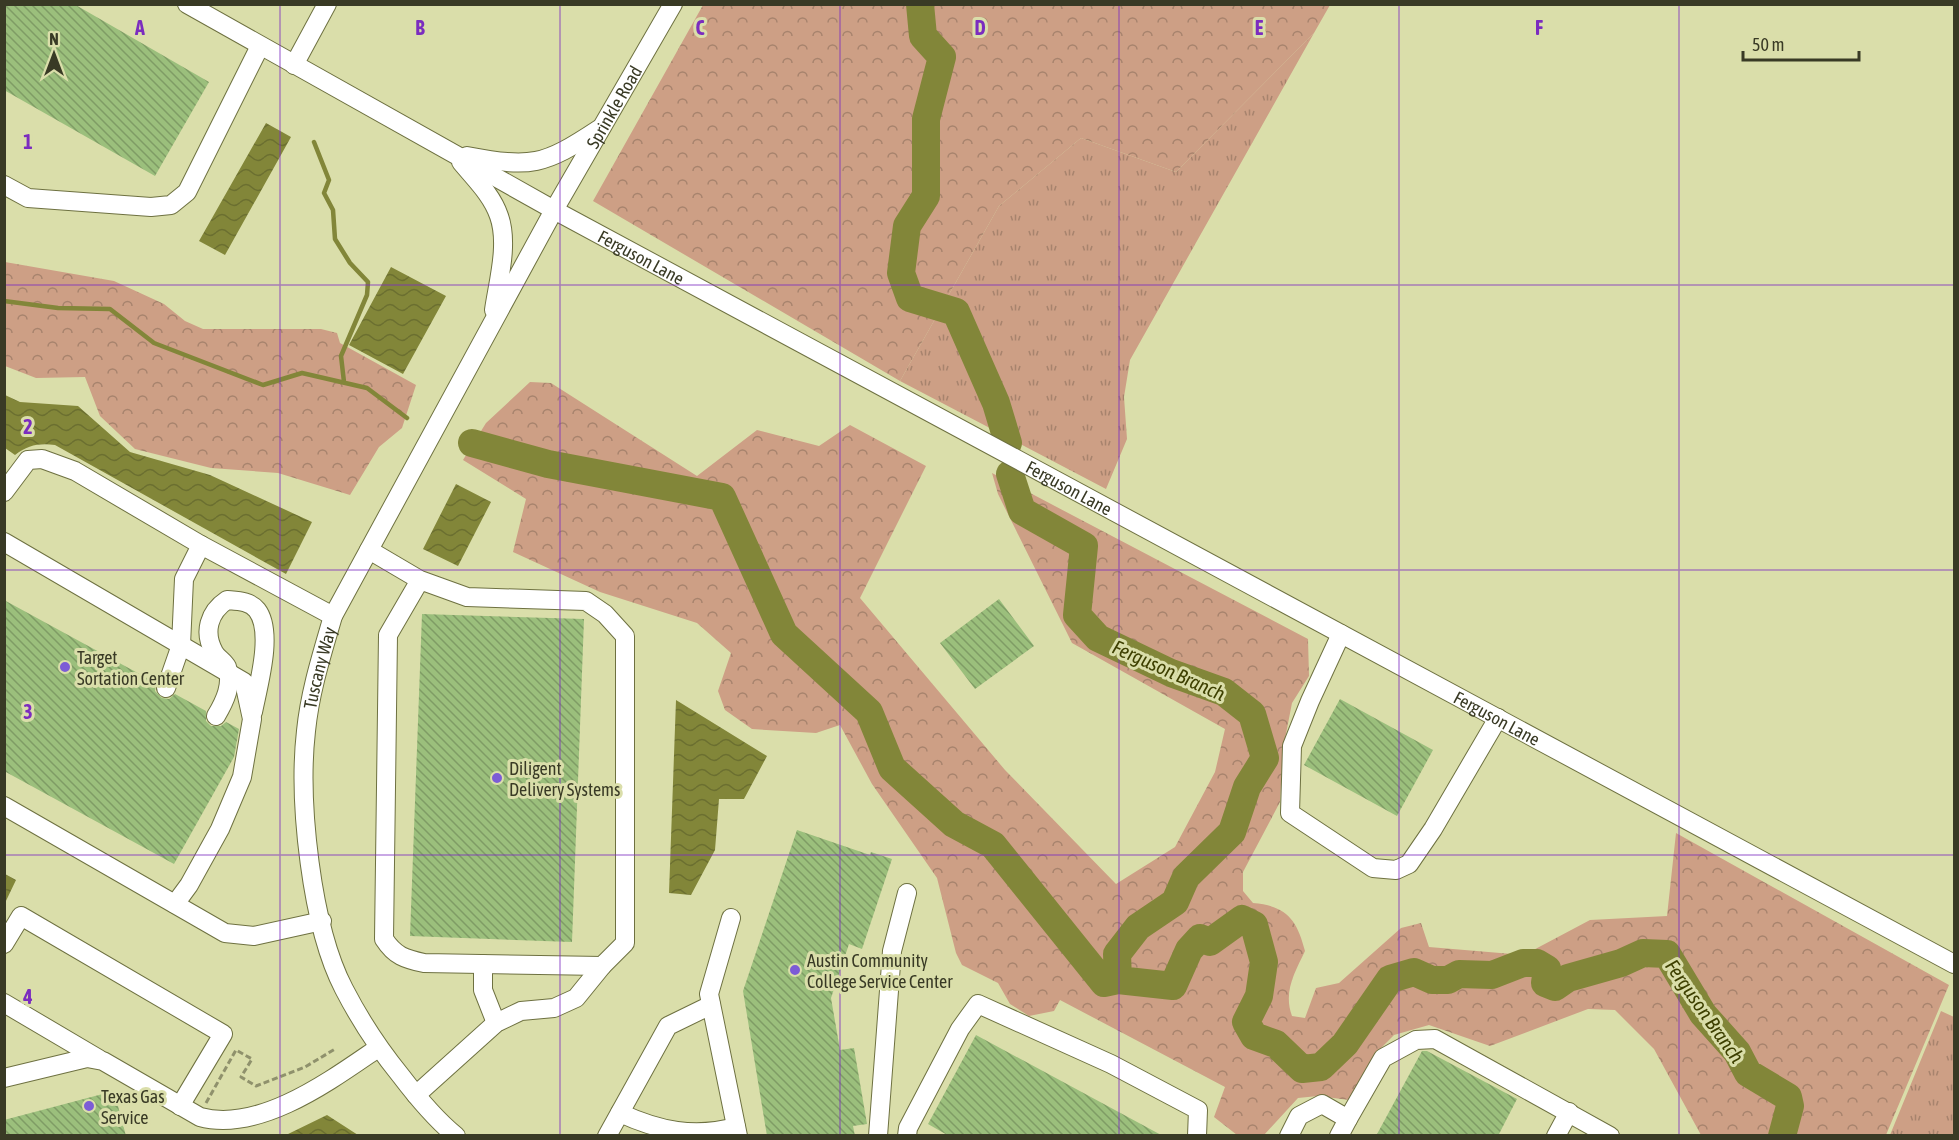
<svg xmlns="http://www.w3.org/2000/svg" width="1959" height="1140" viewBox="0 0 1959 1140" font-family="'Asap Condensed',sans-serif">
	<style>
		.grass { fill: url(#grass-tufts) }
		.forest { fill: url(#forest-crowns) }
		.water { fill: url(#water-waves) }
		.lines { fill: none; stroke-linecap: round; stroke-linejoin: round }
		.stream { stroke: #828639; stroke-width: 4.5 }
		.river { stroke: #828639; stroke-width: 28 }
		.building { fill: url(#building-back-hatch) }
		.minor-casing { stroke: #6e7141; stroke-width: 20 }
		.path { stroke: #8f916c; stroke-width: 3; stroke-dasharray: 6 3; stroke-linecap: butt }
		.minor { stroke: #fff; stroke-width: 18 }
		.grid { fill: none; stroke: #7b2cbf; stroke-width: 1.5; stroke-opacity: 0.55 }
		.poi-dot { fill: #7c5cd6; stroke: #dadeaa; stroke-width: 2 }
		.labels { text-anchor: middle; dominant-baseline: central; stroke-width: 6; stroke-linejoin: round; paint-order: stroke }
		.street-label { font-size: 18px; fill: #393a25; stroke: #dadeaa }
		.poi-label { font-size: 18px; fill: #393a25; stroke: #dadeaa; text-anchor: start }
		.water-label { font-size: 20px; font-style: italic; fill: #3e4001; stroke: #dadeaa }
		.grid-label { font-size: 20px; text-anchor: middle; font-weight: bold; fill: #7b2cbf; stroke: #dadeaa; stroke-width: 6; stroke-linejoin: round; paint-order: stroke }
	</style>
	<defs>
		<pattern id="grass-tufts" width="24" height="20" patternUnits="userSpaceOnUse" patternTransform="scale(1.5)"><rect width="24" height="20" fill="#cd9f85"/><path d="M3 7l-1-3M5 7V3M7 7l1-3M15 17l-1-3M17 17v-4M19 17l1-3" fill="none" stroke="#a7836d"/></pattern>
		<pattern id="forest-crowns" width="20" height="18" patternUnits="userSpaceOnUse" patternTransform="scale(1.5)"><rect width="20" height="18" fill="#cd9f85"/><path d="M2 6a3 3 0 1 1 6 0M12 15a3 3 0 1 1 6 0" fill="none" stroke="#a7836d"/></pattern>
		<pattern id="water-waves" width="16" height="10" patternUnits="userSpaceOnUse" patternTransform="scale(1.5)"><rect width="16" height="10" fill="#828639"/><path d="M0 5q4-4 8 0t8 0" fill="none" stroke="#6b6f30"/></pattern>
		<pattern id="building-back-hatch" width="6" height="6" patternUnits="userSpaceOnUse" patternTransform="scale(1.5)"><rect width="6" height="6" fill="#9bbf7c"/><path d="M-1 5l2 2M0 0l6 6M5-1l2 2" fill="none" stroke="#7f9c65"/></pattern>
	</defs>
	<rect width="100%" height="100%" fill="#dadeaa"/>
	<path class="grass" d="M1314,33L1130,360L1124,397L1127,439L1106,489L900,381L999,206L1081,138L1176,172Z
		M1941,1011L1954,1017V1135H1890Z"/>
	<path class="forest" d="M703,5V4L1330,5L1314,33L1176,172L1081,138L999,206L900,381L593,201Z
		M5,262L114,281L164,304L185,321L203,329H321L337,333L340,343L416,385L402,428L379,447L350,495L278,473L211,468L135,449L100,416L85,377L36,378L5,366Z
		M530,382L551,383L697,476L757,430L819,446L850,425L926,466L860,598L1005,770L1116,884L1175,847L1215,772L1225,729L1072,643L998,494L992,473L1308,639L1309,676L1292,703L1283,749L1280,802L1243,872V891L1253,903C1287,906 1297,920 1305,951C1295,972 1283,992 1292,1016L1305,1018L1316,988L1339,983L1401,928L1421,923L1429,947L1524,955L1590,920L1667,916L1676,833L1949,985L1886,1135H1701L1654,1049L1615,1010L1588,1009L1490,1046L1429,1025L1394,1035L1381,1048L1349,1100L1318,1096L1298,1098L1264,1135H1237L1214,1117L1225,1087L1060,1000L1054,1011L1029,1016L1010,1004L998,983L962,965L956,953L937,878L872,784L840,725L816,733L752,729L725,710L718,691L731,653L697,623L600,592L513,552L526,499L463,460L486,423Z"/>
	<path class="water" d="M266,123L291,137L225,255L199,241Z
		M391,267L446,296L403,374L349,345Z
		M5,395L20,402L78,406L130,452L210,475L312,522L286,574L55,445C39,443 28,445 15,455L5,448Z
		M456,484L491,502L458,566L423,549Z
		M676,700L767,756L744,799H719L715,850L691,895L669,893Z
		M5,874L16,880L5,903Z
		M327,1115L358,1135H286Z"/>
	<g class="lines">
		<path class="stream" d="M314,142L329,180L324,193L333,210L335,239L350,263L368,282L367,295L341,356L344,382
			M4,301L58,308L110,309L154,343L263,385L302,373L367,388L407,418"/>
		<path class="river" d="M920,4L923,36L942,57L926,119V196L907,226L901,273L910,298L956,312L996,403L1008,443
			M472,443L548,464L722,497L784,634L869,712L892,768L954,824L993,845L1104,983L1118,980L1173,986L1189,950L1200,938L1210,942L1242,919L1254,925L1264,962L1259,996L1246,1022L1254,1036L1276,1044L1302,1069L1321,1067L1345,1044L1390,979L1414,972L1432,980H1448L1459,974L1492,975L1523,963H1537L1547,969L1545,983L1555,987L1568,978L1621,963L1643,953L1667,954L1703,1014L1737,1052L1748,1073L1788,1097L1790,1106L1782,1136
			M1010,474L1022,511L1084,546L1077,615L1098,638L1171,673L1224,692L1252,714L1265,758L1247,787L1232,832L1186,877L1175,902L1138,927L1117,954L1118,980"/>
	</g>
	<path class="building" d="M4,4H74L209,82L155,176L4,90Z
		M999,599L1034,646L975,689L940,643Z
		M4,600L156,683L155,691L162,698L169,699L175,694L206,711V721L211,726H221L226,722L239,729L234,757L174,864L4,771Z
		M422,614L584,619L572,942L410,936Z
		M1340,699L1433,750L1397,816L1304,765Z
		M797,830L870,855L871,852L892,859L862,949L849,944L831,998L840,1050L854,1048L867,1124L853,1126L855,1136H767L743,991Z
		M976,1035L1163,1136H949L928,1124Z
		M1422,1051H1427L1517,1099L1498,1136H1376Z
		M114,1091L126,1136H4V1120Z"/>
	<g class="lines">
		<g class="minor-casing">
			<g id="minor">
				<path id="s1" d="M187,4L554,210L1954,964"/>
				<path d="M294,65L327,4"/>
				<path d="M467,156C532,168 543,166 599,129"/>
				<path d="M461,162C475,179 492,195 499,216C509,244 498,282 494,310"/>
				<path d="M4,185L28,198L151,207L171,205L187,192L260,46"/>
				<path d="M4,492L28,460L42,459L75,471L201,545L333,616"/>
				<path d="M4,542L244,682L252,719L242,777L220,829L189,885L175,904"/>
				<path d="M369,550L420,580L388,635L384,939C395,956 405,959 424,963L602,966L625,943V636L605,614L586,601L467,597L420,580"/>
				<path d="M1341,634L1310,701L1292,746L1290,813L1373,868L1396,870L1409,864L1433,829L1498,718"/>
				<path d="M166,688L181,645L184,579L201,545"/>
				<path d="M216,716C225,701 233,684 227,667C224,661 217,658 214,652C203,632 209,612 227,600C238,601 250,601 257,610C274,632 258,686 253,712"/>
				<path d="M4,806L225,933L254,936L322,921"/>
				<path d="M731,918L709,994L738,1136"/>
				<path d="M4,944L21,916L223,1034L180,1106"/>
				<path d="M483,964V990L496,1023"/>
				<path d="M4,1003L99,1059"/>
				<path d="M4,1078L87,1058L103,1061L200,1117C260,1133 331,1080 378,1048"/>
				<path d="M416,1095L496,1023L521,1011L554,1008L576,998L602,966"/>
				<path d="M620,1113C659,1131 694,1138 736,1127"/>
				<path id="s2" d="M456,1136C435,1119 417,1097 401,1076C379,1049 360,1020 344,989C311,926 298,801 306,731C310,691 322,654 333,616L554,210L673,4"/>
				<path d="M607,1136L668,1026L711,1005"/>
				<path d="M878,1136L892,951L907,893"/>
				<path d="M907,1136L908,1128L960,1029L978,1004L1111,1064L1198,1110L1197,1136"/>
				<path d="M1289,1136L1299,1116L1322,1104L1348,1119L1383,1058L1416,1040L1435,1039L1610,1136"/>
				<path d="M1339,1136L1348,1119"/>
				<path d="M1556,1136L1569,1112"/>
			</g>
		</g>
		<path class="path" d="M206,1103L236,1050L252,1059L241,1077L256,1086L305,1067L335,1049"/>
		<use href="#minor" class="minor"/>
	</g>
	<path class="grid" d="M280,4V1136M560,4V1136M840,4V1136M1119,4V1136M1399,4V1136M1679,4V1136M4,285H1954M4,570H1954M4,855H1954"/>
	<g class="poi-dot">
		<circle cx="65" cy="667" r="6"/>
		<circle cx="497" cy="778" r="6"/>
		<circle cx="795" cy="970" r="6"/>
		<circle cx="89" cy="1106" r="6"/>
	</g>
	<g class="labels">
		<g class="street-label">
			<text stroke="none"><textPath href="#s2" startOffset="1149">Sprinkle Road</textPath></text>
			<text stroke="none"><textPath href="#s1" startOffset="520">Ferguson Lane</textPath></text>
			<text stroke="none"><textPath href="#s1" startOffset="1006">Ferguson Lane</textPath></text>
			<text stroke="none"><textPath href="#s2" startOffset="514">Tuscany Way</textPath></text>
			<text stroke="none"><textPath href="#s1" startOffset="1492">Ferguson Lane</textPath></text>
		</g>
		<g class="poi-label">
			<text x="77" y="657">Target<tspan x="77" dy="21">Sortation Center</tspan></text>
			<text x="509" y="768">Diligent<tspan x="509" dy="21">Delivery Systems</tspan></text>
			<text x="807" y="960">Austin Community<tspan x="807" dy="21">College Service Center</tspan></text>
			<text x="101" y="1096">Texas Gas<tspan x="101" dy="21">Service</tspan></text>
		</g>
		<g class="water-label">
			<text transform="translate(1169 670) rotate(24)">Ferguson Branch</text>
			<text transform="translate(1705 1011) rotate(55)">Ferguson Branch</text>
		</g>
	</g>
	<g class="grid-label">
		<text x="140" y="35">A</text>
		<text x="420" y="35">B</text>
		<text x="700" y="35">C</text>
		<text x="980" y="35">D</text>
		<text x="1259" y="35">E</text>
		<text x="1539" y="35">F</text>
		<text x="28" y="149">1</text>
		<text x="28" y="434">2</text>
		<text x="28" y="719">3</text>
		<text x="28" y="1004">4</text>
	</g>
	<rect width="1959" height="1140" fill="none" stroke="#393a25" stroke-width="12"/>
	<g transform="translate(54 54)" stroke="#dadeaa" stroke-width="4.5" paint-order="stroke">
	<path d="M0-4.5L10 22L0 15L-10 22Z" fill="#393a25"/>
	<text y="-9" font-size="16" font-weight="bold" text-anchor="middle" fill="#393a25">N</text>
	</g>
	<path d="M1743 51v9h116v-9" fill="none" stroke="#393a25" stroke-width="3"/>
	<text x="1752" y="51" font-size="18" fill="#393a25" stroke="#dadeaa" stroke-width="4.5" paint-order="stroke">50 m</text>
</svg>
